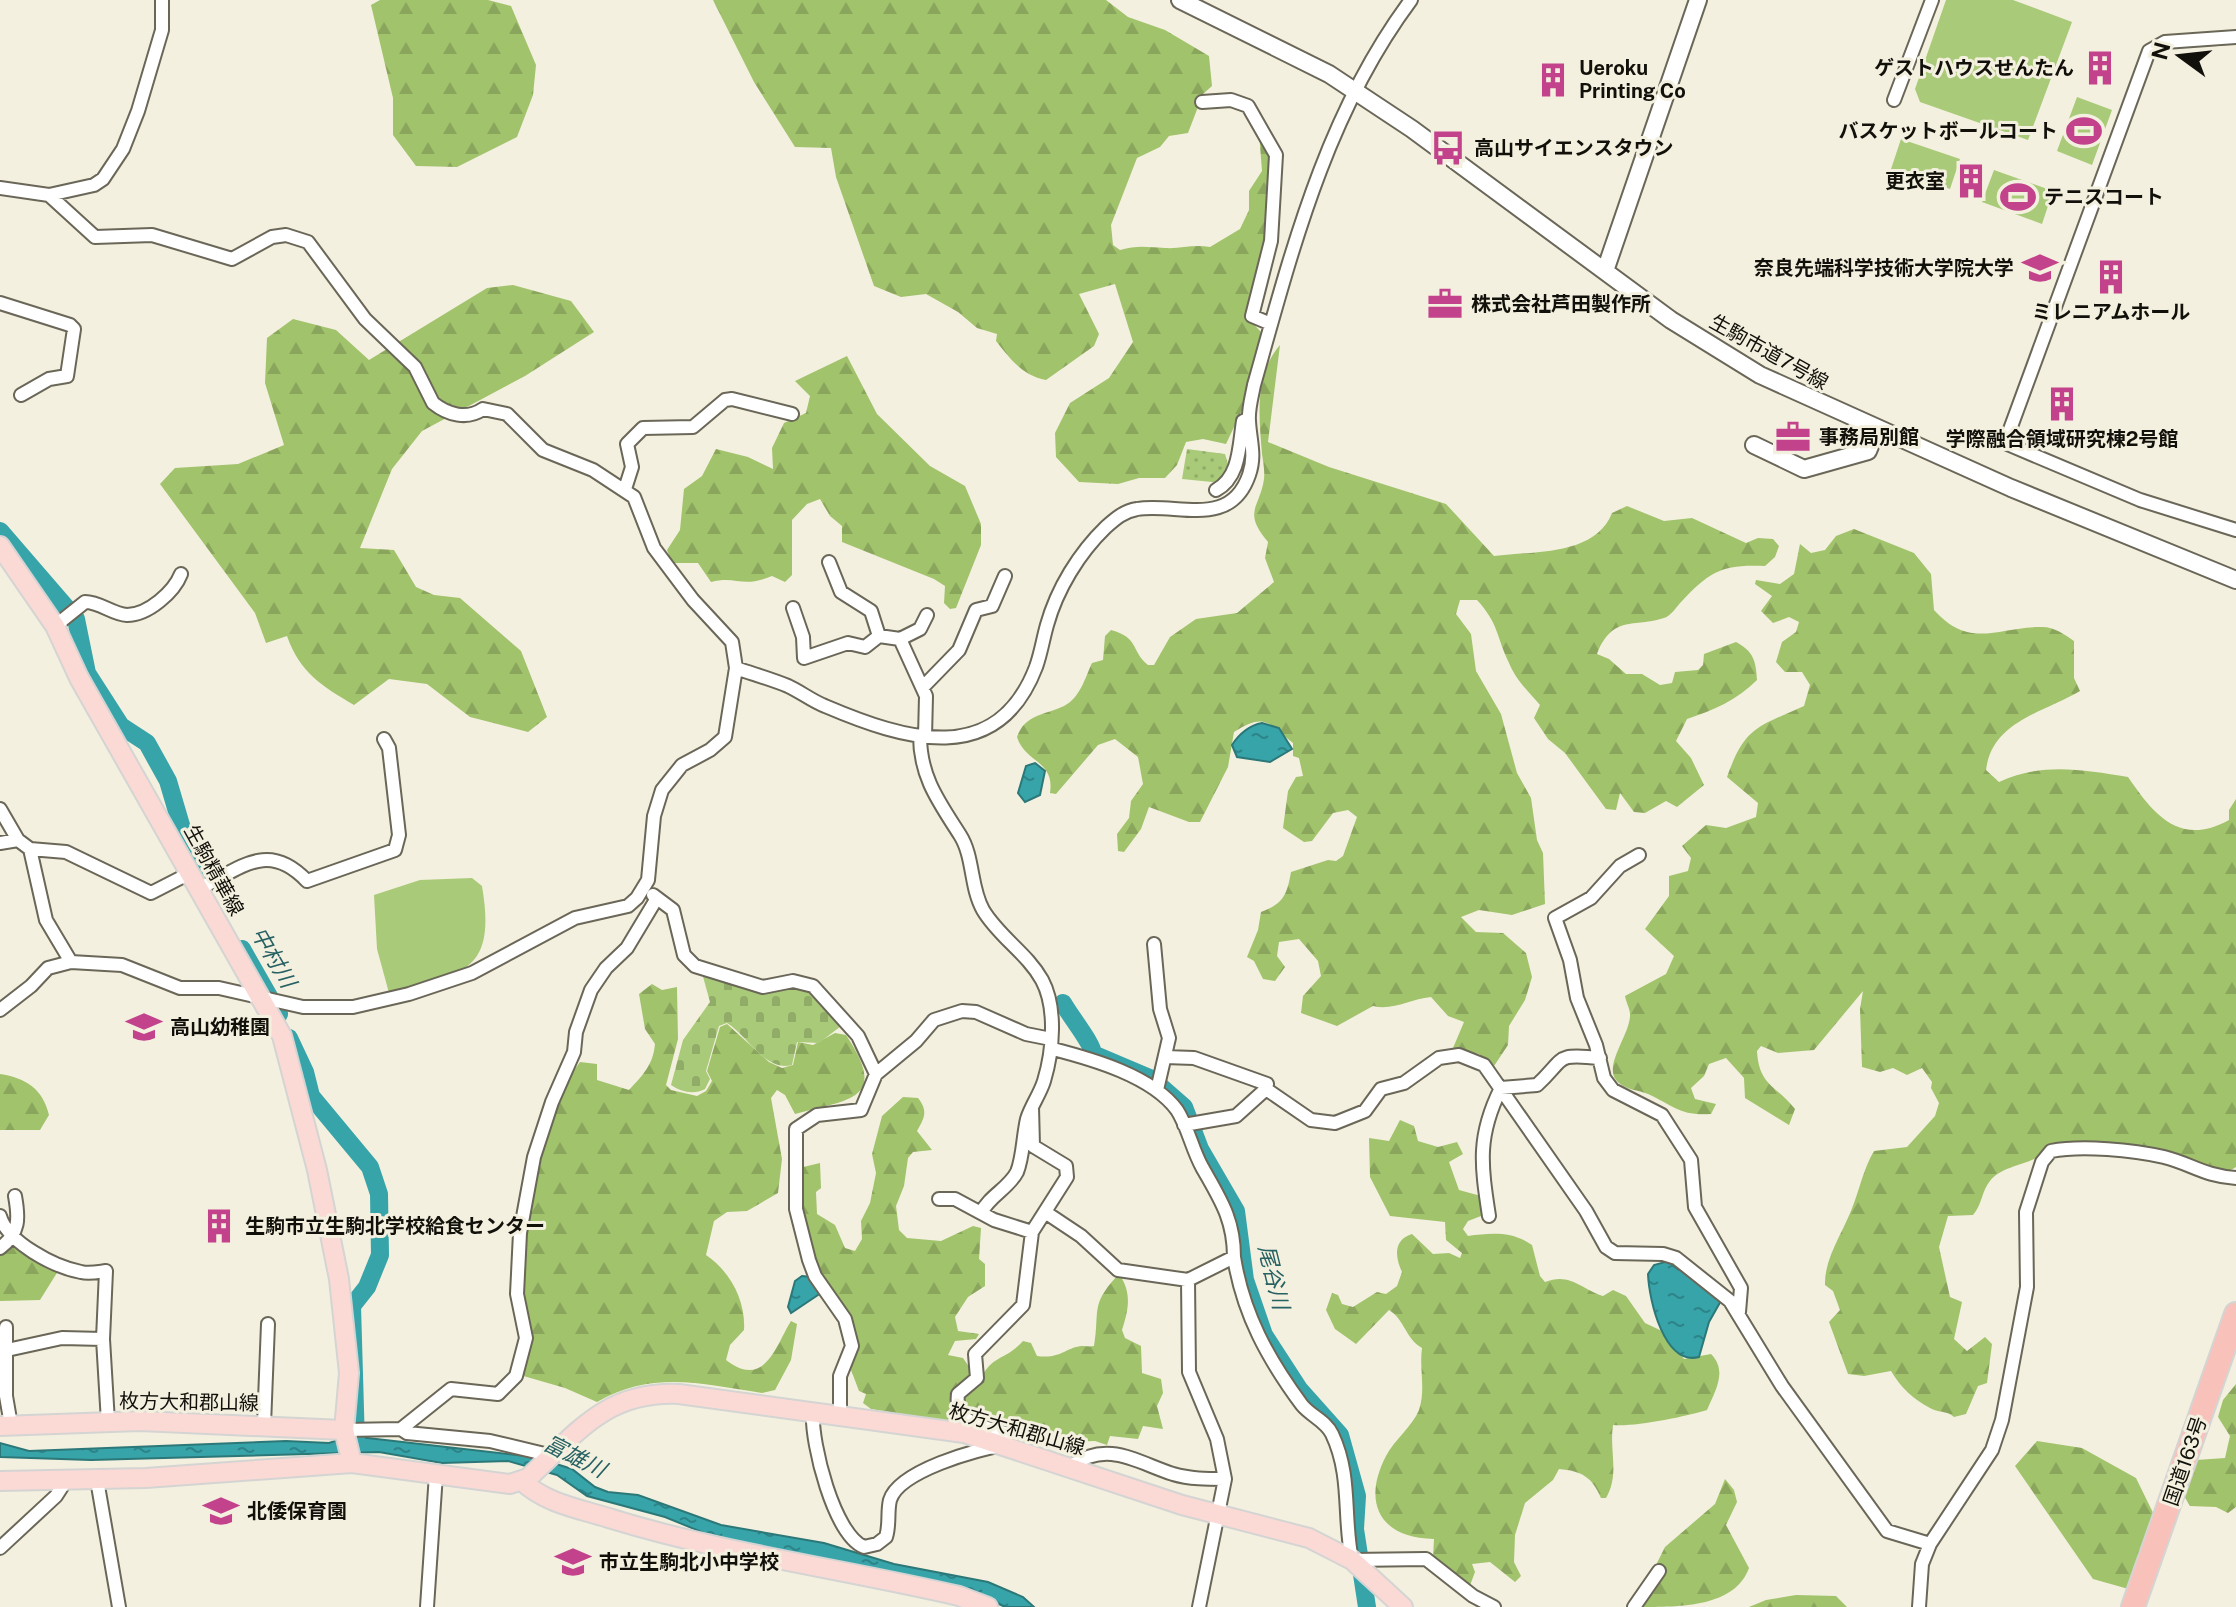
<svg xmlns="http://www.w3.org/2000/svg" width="2236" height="1607" viewBox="0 0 2236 1607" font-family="'Public Sans','Noto Sans JP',sans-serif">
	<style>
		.forest { fill: url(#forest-firs) }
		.cemetery { fill: url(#cemetery-stones) }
		.park { fill: url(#park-dots) }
		.pitch { fill: #a9ca78 }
		.water { fill: url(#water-ripples); stroke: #2c7879; stroke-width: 2 }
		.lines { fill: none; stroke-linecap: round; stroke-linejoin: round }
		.river { stroke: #37a4a9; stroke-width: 18 }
		.street-casing { stroke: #6a6758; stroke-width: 16 }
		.secondary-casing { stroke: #6a6758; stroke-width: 20 }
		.primary-casing { stroke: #d4d4d3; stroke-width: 22 }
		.highway-casing { stroke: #d4d4d3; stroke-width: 26 }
		.street { stroke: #fff; stroke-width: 12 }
		.secondary { stroke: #fff; stroke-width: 16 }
		.primary { stroke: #fbdad6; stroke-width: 18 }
		.highway { stroke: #f8c2bb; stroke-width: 22 }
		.labels { text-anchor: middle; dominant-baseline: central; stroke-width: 6; stroke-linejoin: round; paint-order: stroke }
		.poi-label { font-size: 20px; font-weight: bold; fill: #11100a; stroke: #f4f0df; text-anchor: start }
		.street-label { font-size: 20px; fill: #11100a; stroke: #f4f0df }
		.water-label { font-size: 22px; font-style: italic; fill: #266163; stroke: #f4f0df }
	</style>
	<defs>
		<pattern id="forest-firs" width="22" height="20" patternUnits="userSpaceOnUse" patternTransform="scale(2)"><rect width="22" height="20" fill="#a1c36c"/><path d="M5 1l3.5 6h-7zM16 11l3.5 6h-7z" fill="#8aa65c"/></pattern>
		<pattern id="cemetery-stones" width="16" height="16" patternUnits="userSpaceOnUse" patternTransform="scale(2)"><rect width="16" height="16" fill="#a9ca78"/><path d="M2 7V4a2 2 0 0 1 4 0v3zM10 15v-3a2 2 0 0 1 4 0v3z" fill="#90ac66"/></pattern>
		<pattern id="park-dots" width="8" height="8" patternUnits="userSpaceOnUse" patternTransform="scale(2)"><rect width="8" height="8" fill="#a9ca78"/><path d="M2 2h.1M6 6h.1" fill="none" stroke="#90ac66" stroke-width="1.8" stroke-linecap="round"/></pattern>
		<pattern id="water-ripples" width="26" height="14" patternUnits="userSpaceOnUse" patternTransform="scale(2)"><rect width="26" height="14" fill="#37a4a9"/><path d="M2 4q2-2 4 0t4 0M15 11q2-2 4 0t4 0" fill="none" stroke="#2d8488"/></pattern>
	</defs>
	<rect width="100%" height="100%" fill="#f4f0df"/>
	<path class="forest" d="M380,0H488L511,6L536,65L533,95L517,137L457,167L416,166L393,135V98L371,5Z
		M713,0H1106L1128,17L1165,30L1209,56L1212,86L1203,94L1188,133L1169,136L1160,147L1137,158L1111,225L1113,245L1120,250C1137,245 1147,247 1165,248C1181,249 1193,244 1210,247L1240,229L1249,210V191L1262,171L1259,133L1273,161L1267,240L1245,315L1261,332L1242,410L1226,444L1203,439L1186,442L1177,465L1165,478H1139L1118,484L1079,482L1056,457L1055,433L1070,403L1109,378L1133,342L1115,284L1079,294L1099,334L1094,346L1046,380C1023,376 1010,359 996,341L997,334L977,328L958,312L926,294L901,297L874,286L836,177L831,148L795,147L754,82Z
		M513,285L571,301L594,332L525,376L422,431L392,469L360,548L394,550L416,587L434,595L460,598L521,651L547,717L528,732L470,717L427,684L389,679L354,705C322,686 300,673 287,636L266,643L255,613L160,484L175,468L238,464L284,445L265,383L267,338L293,319L336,330L369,360L487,288Z
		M1280,345L1268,442L1329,467L1446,504L1494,556C1534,551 1595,556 1612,513L1627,506L1664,521L1692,518L1746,543L1758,538L1773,539L1779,546L1775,557L1765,566C1723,564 1710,571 1682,601C1677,606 1671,616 1664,618C1634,628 1613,614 1597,654L1609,659L1626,674H1642L1660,685L1672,683L1675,672L1698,670L1703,665L1704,654L1736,642C1753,651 1756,660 1757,680C1737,700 1714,710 1687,719L1676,741L1691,758L1704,785L1677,807L1666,801L1645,813L1634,812L1620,793L1616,810L1606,809L1565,753L1548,739L1534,718L1540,705C1528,691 1516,680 1509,663C1496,636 1499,624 1477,600H1460L1456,614L1471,634L1476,671L1501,714L1517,773L1531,798L1537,840L1543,853L1545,904L1512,915L1479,910L1461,917L1476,932L1503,933L1526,953L1532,977L1525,1000L1509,1026L1508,1045L1494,1066L1479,1054L1453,1048L1464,1022L1448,1016L1431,997C1410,999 1393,1011 1373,1006L1337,1026L1301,1013L1303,996L1321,976L1318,961L1299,939L1279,942L1277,956L1285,967L1275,981L1263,979L1254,961L1247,957L1258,930L1261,912C1283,904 1287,895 1291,872L1328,860L1336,861L1343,856L1357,817L1348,810L1333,813L1312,841L1304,842L1283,828L1288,791L1296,777L1303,776L1299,758L1293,756V743C1268,723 1265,712 1234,732L1228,767L1200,822H1189L1149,807L1141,829L1124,852L1118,851L1117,834L1129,818L1131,801L1143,784L1138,757L1115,739L1098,745L1056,794L1050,793C1055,760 1025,763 1017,737C1025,714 1045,715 1064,706C1080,698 1085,678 1092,663L1103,660L1105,636L1111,630C1140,638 1130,650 1148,665H1154L1170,637L1196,619L1237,613L1274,582L1265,558L1268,542C1242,511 1260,508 1264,479C1265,471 1263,461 1262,454C1259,416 1254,375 1280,345Z
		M847,356L877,414L930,466L965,486L981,524V545L956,608L950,609L944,603L945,586L934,579L842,542V526L830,516L820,499L807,504L792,520V575L785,582L772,576C741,589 737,575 711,582L698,563H672L667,550L680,530L684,489L702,476L716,449L748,457L773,469L772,448L784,423L806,413L810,396L795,381Z
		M1854,529L1914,553L1931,574L1934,610C1970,650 1997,627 2040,627C2053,626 2064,634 2074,641V678L2080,691C2043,713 1992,721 1986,770L1999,782C2042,762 2083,770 2128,777C2154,815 2180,847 2229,820V810L2236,799V1167C2218,1180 2194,1161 2177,1154C2142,1142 2099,1145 2063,1143C2049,1145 2047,1152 2036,1158C2021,1166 2001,1167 1990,1181C1982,1190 1982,1205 1973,1215L1948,1216L1939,1247L1950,1297L1962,1302L1954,1339L1967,1351L1985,1337L1992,1344L1987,1383L1978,1386L1966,1414L1954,1417C1946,1410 1938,1413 1930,1408C1913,1399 1901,1388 1891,1371L1864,1376L1848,1374L1829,1322L1840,1310L1833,1291L1825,1285C1824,1257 1845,1230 1854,1203C1861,1184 1864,1168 1874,1151L1907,1147L1935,1116L1939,1103L1931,1088L1932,1082L1922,1068L1907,1075L1893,1068L1880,1072L1862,1067L1860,1009L1863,991L1814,1050L1778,1053L1761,1046L1757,1051C1759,1086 1776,1085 1795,1109L1789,1125L1745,1098L1744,1078L1726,1058L1709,1064L1704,1076L1691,1088L1695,1099L1716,1104L1711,1114C1680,1116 1674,1106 1648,1094C1638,1090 1627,1090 1619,1083C1600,1068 1631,1035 1630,1014C1630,1009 1626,1002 1625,996L1666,974L1674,956L1645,929L1669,896V876L1688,871L1691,858L1682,846L1706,825L1726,828L1756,817L1758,803L1727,777C1745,726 1758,727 1804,706L1810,685L1802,672H1785L1776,662L1782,642L1796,632L1799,622L1789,617L1773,623L1761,611L1772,596L1755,584L1756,580L1780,584L1794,574L1800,544L1811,553L1825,550L1836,536Z
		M652,984L662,990L677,987L678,1039L666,1085L671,1090L697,1096L706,1091L712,1081L707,1071L720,1027L727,1024L769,1062L782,1068L793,1065L798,1042L813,1045L835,1033L846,1035C891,1102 846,1099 795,1114L785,1095L777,1090L771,1098L782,1159L778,1193L747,1211L727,1212L714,1221L706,1255C730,1271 746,1301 744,1330L730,1345L726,1360C765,1390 776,1345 791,1321L797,1324L791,1360L775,1390L762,1393C702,1384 653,1370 597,1402L565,1388L520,1375C522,1274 516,1147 580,1062L597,1064V1080L629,1090C643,1075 653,1065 655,1044L645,1029L639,994Z
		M0,1074C26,1078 43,1089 49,1115L40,1130H0Z
		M903,1097L918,1098C928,1111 925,1117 917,1131L932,1150L913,1152L908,1158L904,1186L896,1206L899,1230L907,1238L941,1241L973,1226L981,1228L979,1259L985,1264V1286L968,1297L955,1317L958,1331L979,1334L976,1339L955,1341L948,1355L963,1358L974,1374L953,1396L959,1423L871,1409L863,1403L866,1394L859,1391L851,1370L856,1345L815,1261L801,1208L799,1168L820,1163L821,1188L816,1192L817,1214L835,1225L845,1248L855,1251L862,1239L861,1221L870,1203L876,1173L872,1154L882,1116Z
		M1400,1120L1414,1126L1418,1141L1438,1147L1457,1142L1463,1154L1449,1162L1459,1190L1481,1196V1216L1468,1221L1463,1229L1468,1236C1491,1233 1512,1231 1532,1245L1540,1276L1545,1282C1570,1272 1581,1289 1603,1296L1613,1290L1626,1296L1645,1323L1662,1331L1684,1359L1711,1354C1728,1371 1715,1391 1707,1410C1684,1417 1635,1427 1613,1425C1609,1451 1620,1474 1606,1498H1601C1592,1477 1582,1471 1559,1469L1553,1480L1525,1503L1515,1535L1514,1562L1521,1576L1515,1582L1490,1562L1472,1564L1475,1572L1469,1588L1433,1557L1434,1539C1379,1538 1362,1502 1386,1456C1394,1440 1412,1427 1419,1410C1426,1389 1419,1369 1422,1348C1405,1338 1405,1320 1389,1310L1356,1344L1335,1329L1326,1310L1332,1293L1338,1295L1342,1304L1353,1307L1377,1292L1386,1294L1397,1286L1402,1272C1395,1257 1393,1240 1412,1234L1433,1254L1449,1253L1460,1258L1462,1253L1446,1240L1445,1222L1390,1216L1370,1177L1369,1138L1389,1141Z
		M0,1237L60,1268L40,1300L0,1301Z
		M1116,1277H1121C1132,1295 1128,1311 1122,1330L1125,1338L1141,1346L1142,1373L1161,1379L1163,1393L1157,1406L1163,1429L1143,1426L1138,1439L1110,1436L1107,1445L1095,1441L1060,1442L1049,1437C1045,1439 1041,1442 1037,1443C1020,1448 970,1418 961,1405L966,1391L976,1387C993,1351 1002,1364 1023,1341L1031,1343L1037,1356C1061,1359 1065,1348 1081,1346C1086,1346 1090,1347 1094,1346C1100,1311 1090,1306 1116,1277Z
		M2236,1384V1507L2228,1513L2216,1507L2190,1506L2184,1496L2196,1460L2225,1458L2230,1436L2218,1417L2223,1400Z
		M2037,1441L2082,1448L2136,1478L2159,1525L2132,1590L2093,1579L2015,1466Z
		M1725,1479L1734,1490L1737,1502L1726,1525L1749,1568C1735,1607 1681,1607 1638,1607L1654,1586L1656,1565L1665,1547L1715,1504Z
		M1796,1595L1836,1596L1847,1607H1749L1766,1600Z"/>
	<path class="cemetery" d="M702,973L810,989L841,1026L819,1043L797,1042L792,1065C765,1072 748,1036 727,1023L719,1026L706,1071L710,1079L705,1089C694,1095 681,1092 671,1085L683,1040L710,1002Z"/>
	<path class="park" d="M1187,449L1225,454L1228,464L1222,483L1182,479Z"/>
	<path class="pitch" d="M1946,0H2013L2072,22L2028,140L1920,102L1915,89Z
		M2077,97L2112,110L2092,165L2057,151Z
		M1901,139L1960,159L1950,189L1891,169Z
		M1994,170L2053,191L2042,224L1982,202Z
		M472,878L482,886C497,974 462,974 389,993L377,949L374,895L420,880Z"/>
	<path class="water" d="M1262,723L1279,728L1292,749L1270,762L1237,757L1232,745C1239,734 1250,725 1262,723Z
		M1035,763L1045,771L1040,795L1025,802L1018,793L1026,766Z
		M1672,1260L1722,1299L1709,1322L1699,1357C1664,1366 1649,1300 1648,1274L1654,1265Z
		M802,1276L812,1277L821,1293L791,1313L788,1307L795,1281Z
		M350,1436L534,1457L572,1469L595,1487L608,1492L638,1495L721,1525L824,1543L894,1564L988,1582L1023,1597L1034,1607H1005L980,1595L726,1542L665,1517L587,1496L557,1475L508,1461L442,1463L379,1452L91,1460L0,1457V1443L29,1451L286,1441L329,1443Z"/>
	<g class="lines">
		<path class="river" d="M0,531L76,619L87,673L121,726L147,743L168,781L191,859L200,875
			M242,949L279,1014
			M1063,1003C1070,1016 1093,1044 1093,1054L1152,1079L1184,1107L1200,1149L1236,1211L1245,1280L1264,1335L1299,1389L1340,1435L1357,1496L1355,1529L1367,1607
			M289,1038L305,1072L311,1096L370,1167L379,1194L380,1255L367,1287L352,1306L356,1444"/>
		<g class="street-casing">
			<path id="street" d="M2236,37L2165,42L2149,51L2005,443L2140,500L2236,530
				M1894,100L1932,0
				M1202,102L1231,100L1248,106L1276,155L1271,241L1252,316L1271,324
				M0,188L49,195L94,185L103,179L123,149L138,111L162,30V0
				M49,195L95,237L152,235L232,259L272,237L286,235L308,242L365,319L415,367L433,403C448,415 467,420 483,409L507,414L543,450L593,470L634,497L654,548L693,600L732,642L736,668
				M0,303L70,325L74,329L67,376L49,379L21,395
				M625,489L632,467L627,444L643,428L693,427L725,400L732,399L792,414
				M1216,490C1240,477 1239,446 1243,421L1248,419
				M829,562L841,592L871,611L879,636
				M793,608L803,637L804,658L848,643L865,647L879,636L900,639L926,696L925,737
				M55,626L85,602C100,602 112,614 127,615C148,615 174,592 181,574
				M900,639L920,629L927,615
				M923,687L959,650L976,610L992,606L1005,576
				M920,736C920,777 939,802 960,835C974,857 970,887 983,910C999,937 1027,953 1042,980C1057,1008 1053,1051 1044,1081C1040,1094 1031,1106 1027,1119C1023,1136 1023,1158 1017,1172C1009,1188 989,1196 981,1213
				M0,809L18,840L30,849L46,920L71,962L122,965L180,988H219L303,1007H353L409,994L472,973L575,918L628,906L637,898L648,880L654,816L662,790L682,765L710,750L725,737L736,668C753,674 771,679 788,686C801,692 812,701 825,706C905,740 997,769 1036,667C1041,653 1043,639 1047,625C1057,589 1079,553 1106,527C1115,519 1124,511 1137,509C1176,502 1230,530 1249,475C1256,455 1250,441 1249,421C1248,409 1252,396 1254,385C1292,250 1326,114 1411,0
				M0,843L18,840
				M30,849L66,852L151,893L190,873
				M1639,855L1620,866L1591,898L1555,918L1570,960L1577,998L1596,1045L1604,1078L1613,1090L1662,1115L1691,1160L1695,1207L1741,1288L1739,1312
				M199,889C241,868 268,840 307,881L395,850L399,835L389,748L384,739
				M653,895L673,910L684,955L695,966L763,987L793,981L813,986L858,1036L876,1074
				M1154,944L1160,1009L1169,1038L1157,1090
				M0,1010L31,986L48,968L71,962
				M1053,1049C1092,1059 1152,1076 1177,1110C1188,1127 1192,1149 1202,1167C1220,1199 1234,1219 1234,1257
				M1165,1057L1194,1058L1267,1084
				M1184,1125L1236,1116L1266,1089L1311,1120L1335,1123L1365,1111L1381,1089L1404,1083L1439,1058L1459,1055L1484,1065L1586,1211L1606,1247L1615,1253L1663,1254L1676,1258L1730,1301L1782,1386L1887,1531L1930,1544
				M939,1199H955L994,1220L1032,1232
				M1045,1212L1081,1236L1118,1270L1188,1280
				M0,1216C7,1242 54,1267 81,1272C89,1274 98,1272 106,1271L103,1339L108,1422
				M1489,1216C1481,1164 1477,1136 1501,1088L1537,1085C1566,1058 1554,1053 1600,1058
				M0,1248C20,1233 19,1218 15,1196
				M6,1327V1396L11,1425
				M7,1350L62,1338L103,1339
				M813,1413C811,1443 834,1535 864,1547L877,1544L886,1537C890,1525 887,1512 890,1500C899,1471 977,1449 1004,1445L1005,1433C982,1426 954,1424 958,1394L977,1378L975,1354L1023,1305L1032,1232L1067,1177L1066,1166L1033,1146L1032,1107
				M840,1415V1376L852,1346L845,1319L815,1276L809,1260L796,1209V1129L817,1115L861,1110L876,1074L916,1041L934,1020L962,1011L976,1012L1026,1034L1051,1039
				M264,1425L268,1324
				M401,1429L407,1433L490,1441L553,1456
				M344,1430L401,1429L451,1389L498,1394L516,1376L526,1338L517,1294L520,1233L534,1157L552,1102L574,1052L576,1032L591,990L606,968L627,948L657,898
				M1071,1466C1108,1440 1136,1462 1173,1474C1190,1479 1207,1479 1225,1479
				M97,1480L119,1607
				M0,1548L56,1496L65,1482
				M427,1607L436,1474
				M1199,1607L1225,1479L1217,1439L1189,1372L1188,1280L1234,1257C1243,1314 1268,1359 1302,1405C1311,1416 1326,1421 1332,1434C1352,1476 1343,1517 1352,1560L1426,1559L1473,1596L1494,1607
				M1634,1607L1659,1571
				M1919,1607L1922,1564L1930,1544L1992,1450L2002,1420L2027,1287L2026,1212L2042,1162L2051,1151C2082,1145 2133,1150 2164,1157C2192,1164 2204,1176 2236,1178"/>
		</g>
		<g class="secondary-casing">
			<path id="secondary" d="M1180,0L1329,74L1412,129L1671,320L1760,375L2011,488L2236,580
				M1605,271L1698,0
				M1754,445L1804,469L1868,451L1877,429"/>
		</g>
		<g class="primary-casing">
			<path id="primary" d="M0,546L55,626L79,678L282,1036L317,1170L339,1279L349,1373L344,1430L352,1463
				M0,1426L140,1421L344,1430
				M0,1481L146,1478L352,1463L510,1484L528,1478C578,1432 606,1391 679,1394L964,1433L1182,1505L1309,1538L1352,1560L1403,1607
				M522,1481C546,1504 581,1509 612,1519C726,1554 843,1569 959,1596L988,1607"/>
		</g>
		<g class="highway-casing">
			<path id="highway" d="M2133,1607L2236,1314"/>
		</g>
		<use href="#street" class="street"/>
		<use href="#secondary" class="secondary"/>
		<use href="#primary" class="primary"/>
		<use href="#highway" class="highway"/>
	</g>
	<defs>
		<g id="building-bare" transform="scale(2.76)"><path d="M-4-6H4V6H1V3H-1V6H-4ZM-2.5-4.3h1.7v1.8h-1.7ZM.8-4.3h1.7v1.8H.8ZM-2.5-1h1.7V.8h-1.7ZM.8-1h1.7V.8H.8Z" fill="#c3428c" stroke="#f4f0df" stroke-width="2.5" paint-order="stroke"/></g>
		<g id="stadium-bare" transform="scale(2.76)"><path d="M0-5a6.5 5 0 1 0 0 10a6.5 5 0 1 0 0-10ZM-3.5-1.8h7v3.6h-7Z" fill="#c3428c" stroke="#f4f0df" stroke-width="2.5" paint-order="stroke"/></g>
		<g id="bus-bare" transform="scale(2.76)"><path d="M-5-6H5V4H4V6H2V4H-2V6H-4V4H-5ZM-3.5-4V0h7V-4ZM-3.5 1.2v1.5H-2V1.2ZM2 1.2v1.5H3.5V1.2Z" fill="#c3428c" stroke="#f4f0df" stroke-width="2.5" paint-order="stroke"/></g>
		<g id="university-bare" transform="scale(2.76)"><path d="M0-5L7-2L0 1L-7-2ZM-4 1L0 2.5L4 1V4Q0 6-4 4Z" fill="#c3428c" stroke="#f4f0df" stroke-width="2.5" paint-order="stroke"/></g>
		<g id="office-bare" transform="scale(2.76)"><path d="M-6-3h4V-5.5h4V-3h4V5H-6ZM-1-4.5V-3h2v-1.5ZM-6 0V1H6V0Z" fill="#c3428c" stroke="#f4f0df" stroke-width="2.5" paint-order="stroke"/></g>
		<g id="school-bare" transform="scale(2.76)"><path d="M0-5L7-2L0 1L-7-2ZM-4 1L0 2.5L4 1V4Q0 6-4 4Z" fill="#c3428c" stroke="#f4f0df" stroke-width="2.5" paint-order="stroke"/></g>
	</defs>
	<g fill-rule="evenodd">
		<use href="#building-bare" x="2100" y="68"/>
		<use href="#building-bare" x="1553" y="80"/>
		<use href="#stadium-bare" x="2084" y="131"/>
		<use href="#bus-bare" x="1448" y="148"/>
		<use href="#building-bare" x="1971" y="181"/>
		<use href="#stadium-bare" x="2018" y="197"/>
		<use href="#university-bare" x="2040" y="268"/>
		<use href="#building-bare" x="2111" y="277"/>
		<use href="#office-bare" x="1445" y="304"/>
		<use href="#building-bare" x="2062" y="404"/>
		<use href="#office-bare" x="1793" y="437"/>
		<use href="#school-bare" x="144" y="1027"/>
		<use href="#building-bare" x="219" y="1226"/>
		<use href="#school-bare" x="221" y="1511"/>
		<use href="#school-bare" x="573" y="1562"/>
	</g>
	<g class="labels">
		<g class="poi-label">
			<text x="1579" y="68">Ueroku<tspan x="1579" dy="23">Printing Co</tspan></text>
			<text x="2074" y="68" text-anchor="end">ゲストハウスせんたん</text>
			<text x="2058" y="131" text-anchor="end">バスケットボールコート</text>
			<text x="1474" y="148">高山サイエンスタウン</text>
			<text x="1945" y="181" text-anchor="end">更衣室</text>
			<text x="2044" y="197">テニスコート</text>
			<text x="2014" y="268" text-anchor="end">奈良先端科学技術大学院大学</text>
			<text x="1471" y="304">株式会社芦田製作所</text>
			<text x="2111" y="312" text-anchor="middle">ミレニアムホール</text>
			<text x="1819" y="437">事務局別館</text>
			<text x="2062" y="439" text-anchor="middle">学際融合領域研究棟2号館</text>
			<text x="170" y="1027">高山幼稚園</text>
			<text x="245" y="1226">生駒市立生駒北学校給食センター</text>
			<text x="247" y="1511">北倭保育園</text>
			<text x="599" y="1562">市立生駒北小中学校</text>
		</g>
		<g class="street-label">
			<text transform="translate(1769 352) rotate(29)">生駒市道7号線</text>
			<text transform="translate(214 870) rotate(61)">生駒精華線</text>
			<text transform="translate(189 1402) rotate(1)">枚方大和郡山線</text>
			<text transform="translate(1017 1429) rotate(16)">枚方大和郡山線</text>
			<text transform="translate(2185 1461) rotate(-71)">国道163号</text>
		</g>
		<g class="water-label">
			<text transform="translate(274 957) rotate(60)">中村川</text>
			<text transform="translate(1274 1277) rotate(76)">尾谷川</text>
			<text transform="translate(575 1456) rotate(27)">富雄川</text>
		</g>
	</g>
	<g transform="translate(2180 56) rotate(285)" stroke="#f4f0df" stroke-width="6" paint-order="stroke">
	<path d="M0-6L14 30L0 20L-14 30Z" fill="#11100a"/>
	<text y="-12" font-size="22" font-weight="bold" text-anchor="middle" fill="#11100a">N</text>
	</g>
</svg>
